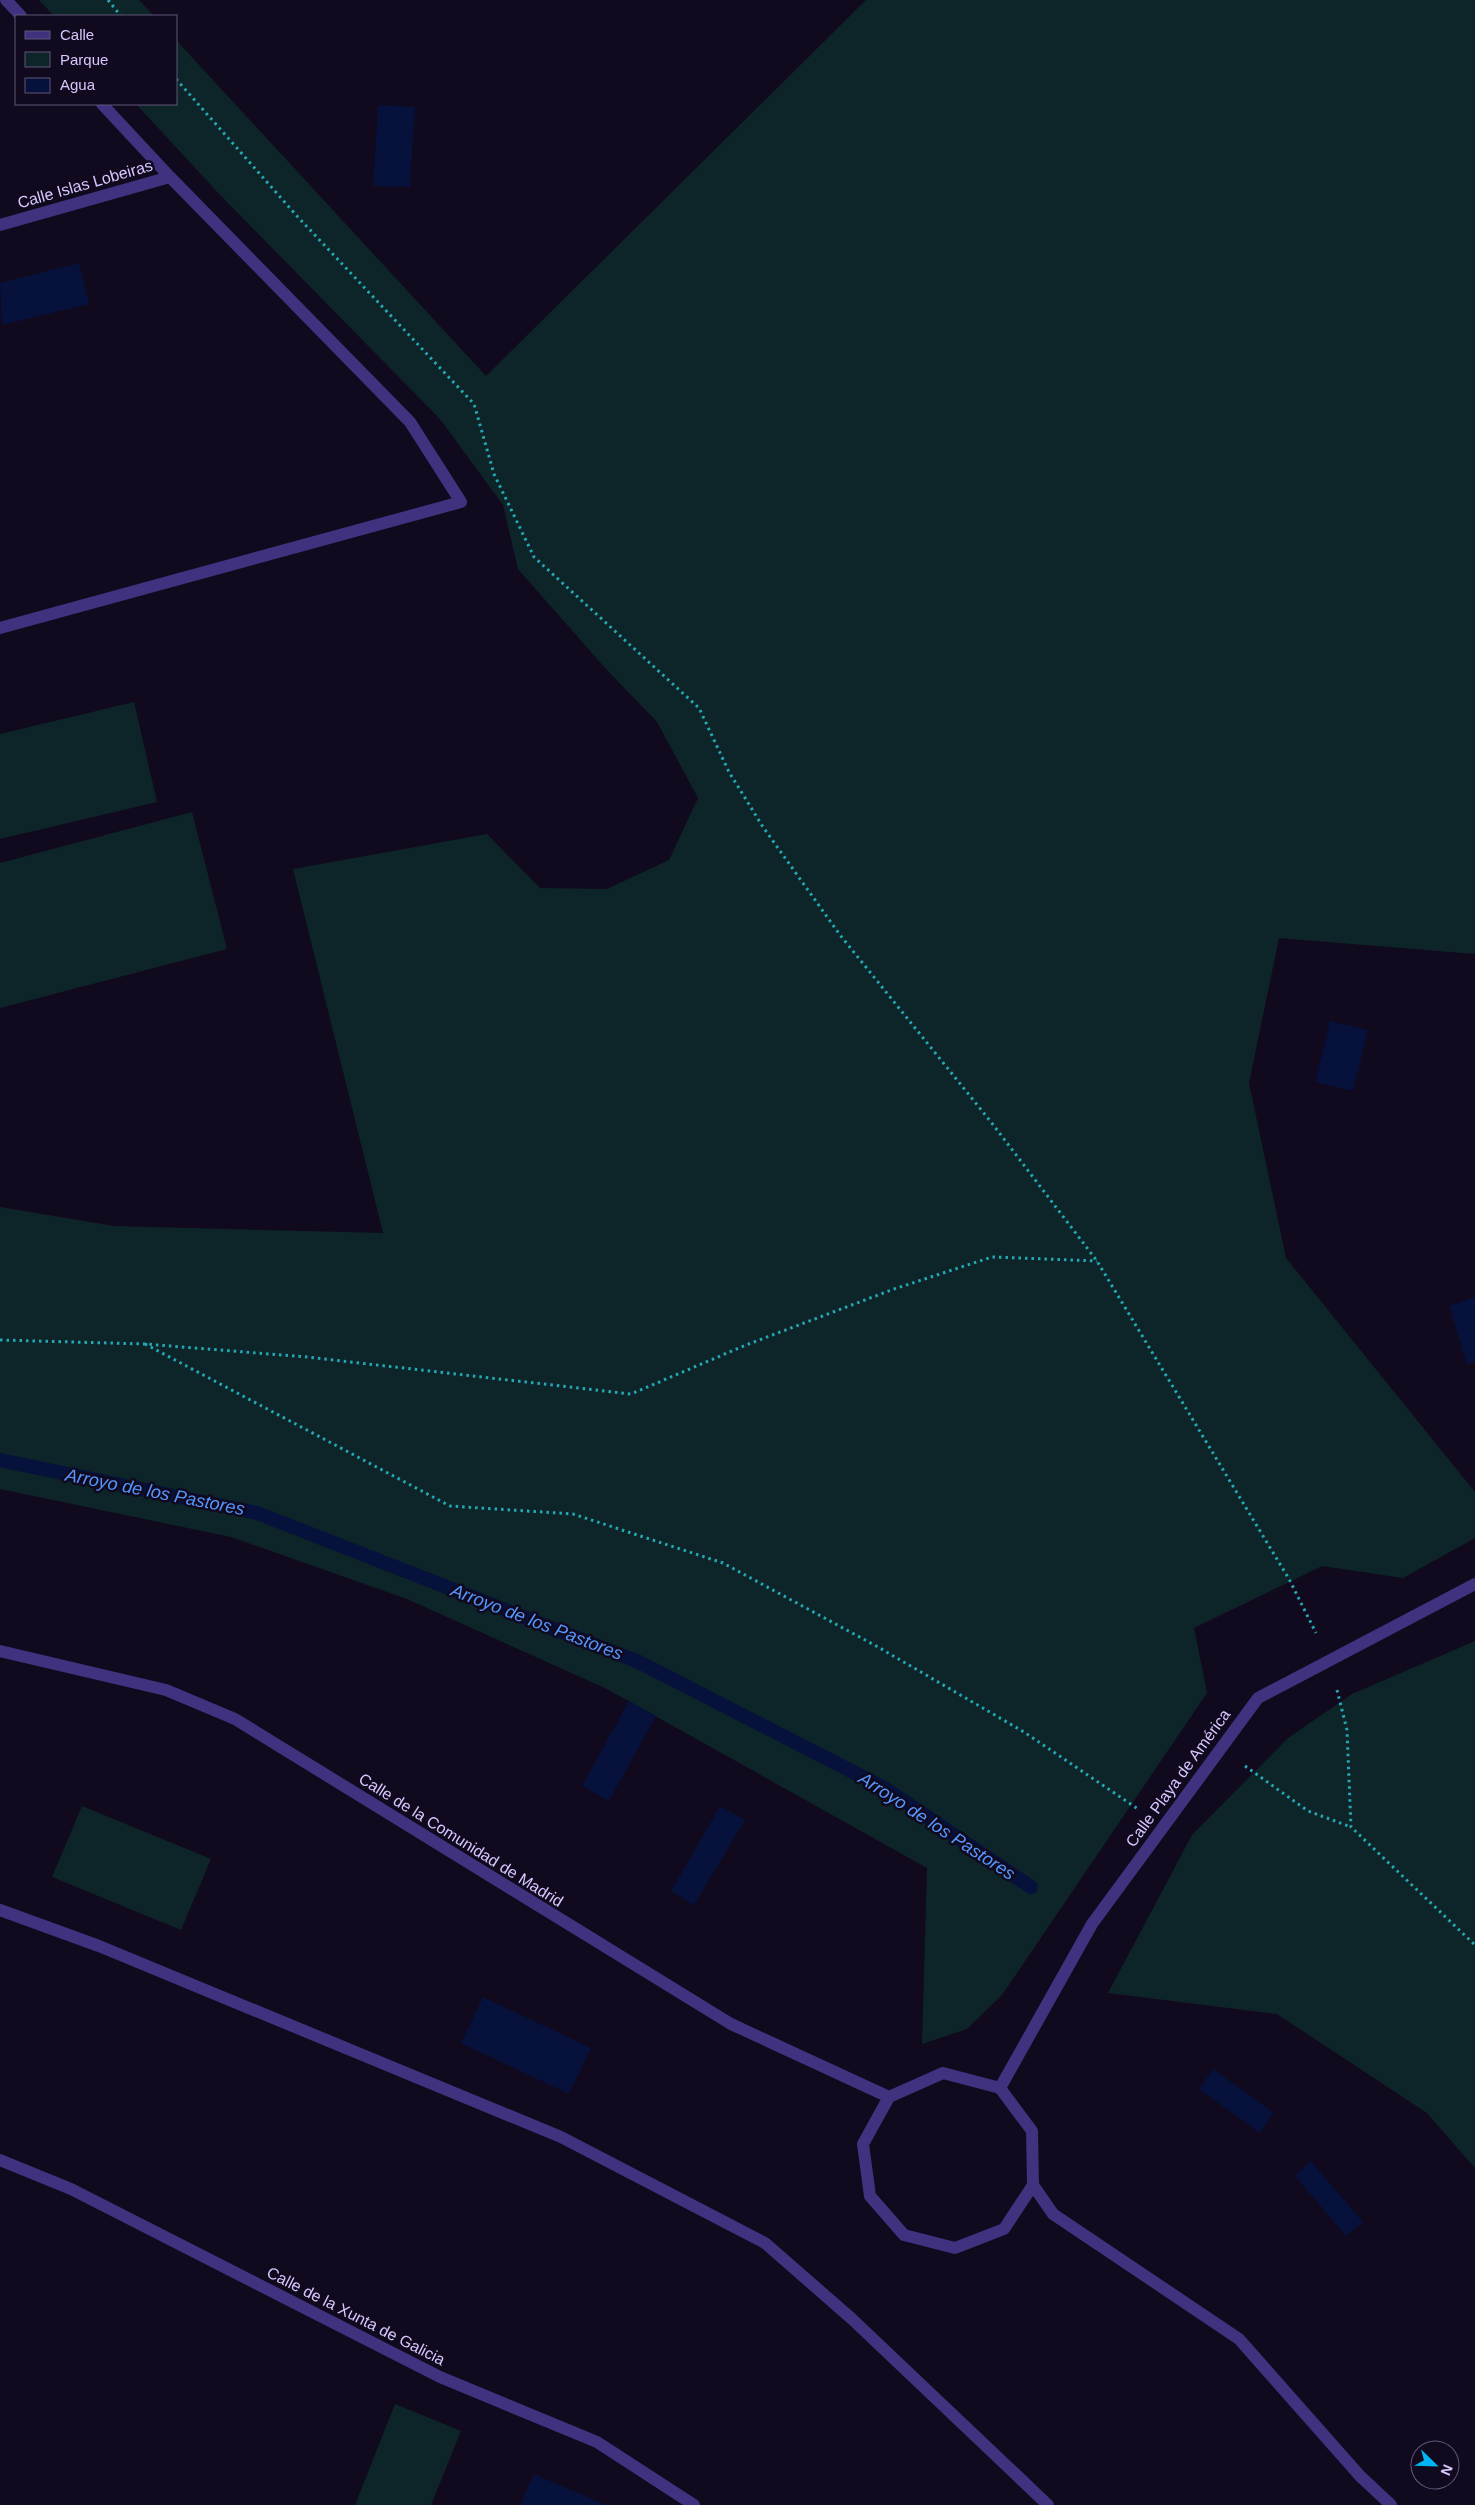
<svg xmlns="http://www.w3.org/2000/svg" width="1475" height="2505" viewBox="0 0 1475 2505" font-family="Arial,sans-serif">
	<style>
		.green { fill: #0d2528 }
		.water { fill: #06113c }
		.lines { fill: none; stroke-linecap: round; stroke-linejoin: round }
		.stream { stroke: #06113c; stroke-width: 14 }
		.path { stroke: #25a8b5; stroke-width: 3; stroke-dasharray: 2.5 4; stroke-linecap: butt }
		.minor { stroke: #413280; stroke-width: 12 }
		.labels { text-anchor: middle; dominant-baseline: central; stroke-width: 5; stroke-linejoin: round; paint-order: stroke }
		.street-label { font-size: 16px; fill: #d6c7ff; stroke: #110a1e }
		.water-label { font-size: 18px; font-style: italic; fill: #5597ff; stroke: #110a1e }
	</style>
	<rect width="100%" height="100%" fill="#110a1e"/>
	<path class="green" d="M39,0H139L154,16H54Z
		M866,0H1475V954L1279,938L1249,1083L1286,1258L1475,1492V1538L1403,1578L1322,1566L1194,1628L1207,1693L1002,1995L967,2029L922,2044L927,1868L607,1689L407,1599L231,1537L0,1489V1207L114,1226L383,1233L293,869L487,834L540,888L607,889L669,860L698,798L657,722L606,669L518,569L503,505L440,419L222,197L136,104H176V40L486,376Z
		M134,702L157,802L0,839V734Z
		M192,812L227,949L0,1008V863Z
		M1475,1641V2168L1427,2113L1277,2014L1108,1993L1192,1835L1288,1738L1352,1694Z
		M82,1806L211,1859L181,1930L52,1877Z
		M395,2404L461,2431L431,2505H355Z"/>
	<path class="water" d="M378,105L415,107L410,187L373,186Z
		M79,263L89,304L2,325L0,283Z
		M1330,1021L1368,1030L1353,1091L1315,1082Z
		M1475,1297V1362L1467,1364L1449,1306Z
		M629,1701L656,1716L609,1801L582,1786Z
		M720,1806L745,1820L694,1905L671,1891Z
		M483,1997L591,2048L569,2094L461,2043Z
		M1213,2069L1274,2113L1260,2133L1199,2089Z
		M1311,2161L1363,2222L1346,2236L1295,2176Z
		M534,2474L606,2505H520Z"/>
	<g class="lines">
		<path class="stream" d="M0,1460L257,1513L639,1662L886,1789L1031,1887"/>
		<path class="path" d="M108,0L121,16
			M176,79L296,215L474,404L494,474L534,557L699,708L729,772L763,827L840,935L991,1122L1097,1261L1289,1579L1316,1633
			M0,1340L145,1344L307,1357L631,1394L746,1345L894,1289L992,1257L1097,1261
			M145,1344L450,1506L573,1514L723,1563L878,1647L1024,1732L1138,1809
			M1337,1690L1347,1730L1351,1827L1475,1945
			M1245,1766L1308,1811L1351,1827"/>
		<path class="minor" d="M6,0L21,16
			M0,225L170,177
			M0,628L461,502L410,422L170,177L102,104
			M0,1651L166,1690L235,1719L731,2024L889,2097
			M0,1910L99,1946L561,2137L765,2243L852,2319L1048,2505
			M943,2073L1000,2088L1032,2131L1033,2185L1004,2229L955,2248L904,2235L870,2196L863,2144L889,2097Z
			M1000,2088L1092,1924L1258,1698L1475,1584
			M0,2160L71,2189L440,2377L597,2442L694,2505
			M1033,2185L1053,2214L1239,2339L1360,2476L1391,2505"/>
	</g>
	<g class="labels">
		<g class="street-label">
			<text transform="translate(85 184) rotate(-16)">Calle Islas Lobeiras</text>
			<text transform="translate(1178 1778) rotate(-54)">Calle Playa de América</text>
			<text transform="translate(461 1840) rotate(32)">Calle de la Comunidad de Madrid</text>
			<text transform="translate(356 2316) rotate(27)">Calle de la Xunta de Galicia</text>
		</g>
		<g class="water-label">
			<text transform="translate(155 1492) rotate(11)">Arroyo de los Pastores</text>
			<text transform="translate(537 1622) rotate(21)">Arroyo de los Pastores</text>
			<text transform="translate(937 1826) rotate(33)">Arroyo de los Pastores</text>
		</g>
	</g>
	<rect x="15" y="15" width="162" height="90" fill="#110a1e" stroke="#605678"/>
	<rect x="25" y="31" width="25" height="8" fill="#413280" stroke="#605678"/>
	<text x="60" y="40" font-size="15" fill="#d6c7ff">Calle</text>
	<rect x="25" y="52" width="25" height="15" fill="#0d2528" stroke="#605678"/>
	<text x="60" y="65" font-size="15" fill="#d6c7ff">Parque</text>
	<rect x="25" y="78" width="25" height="15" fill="#06113c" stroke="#605678"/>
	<text x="60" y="90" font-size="15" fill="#d6c7ff">Agua</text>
	<g transform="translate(1435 2465) rotate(113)"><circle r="24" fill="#110a1e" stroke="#605678"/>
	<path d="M0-4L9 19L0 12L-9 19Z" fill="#00b5f2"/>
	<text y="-8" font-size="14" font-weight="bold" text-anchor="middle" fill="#d6c7ff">N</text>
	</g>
</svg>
